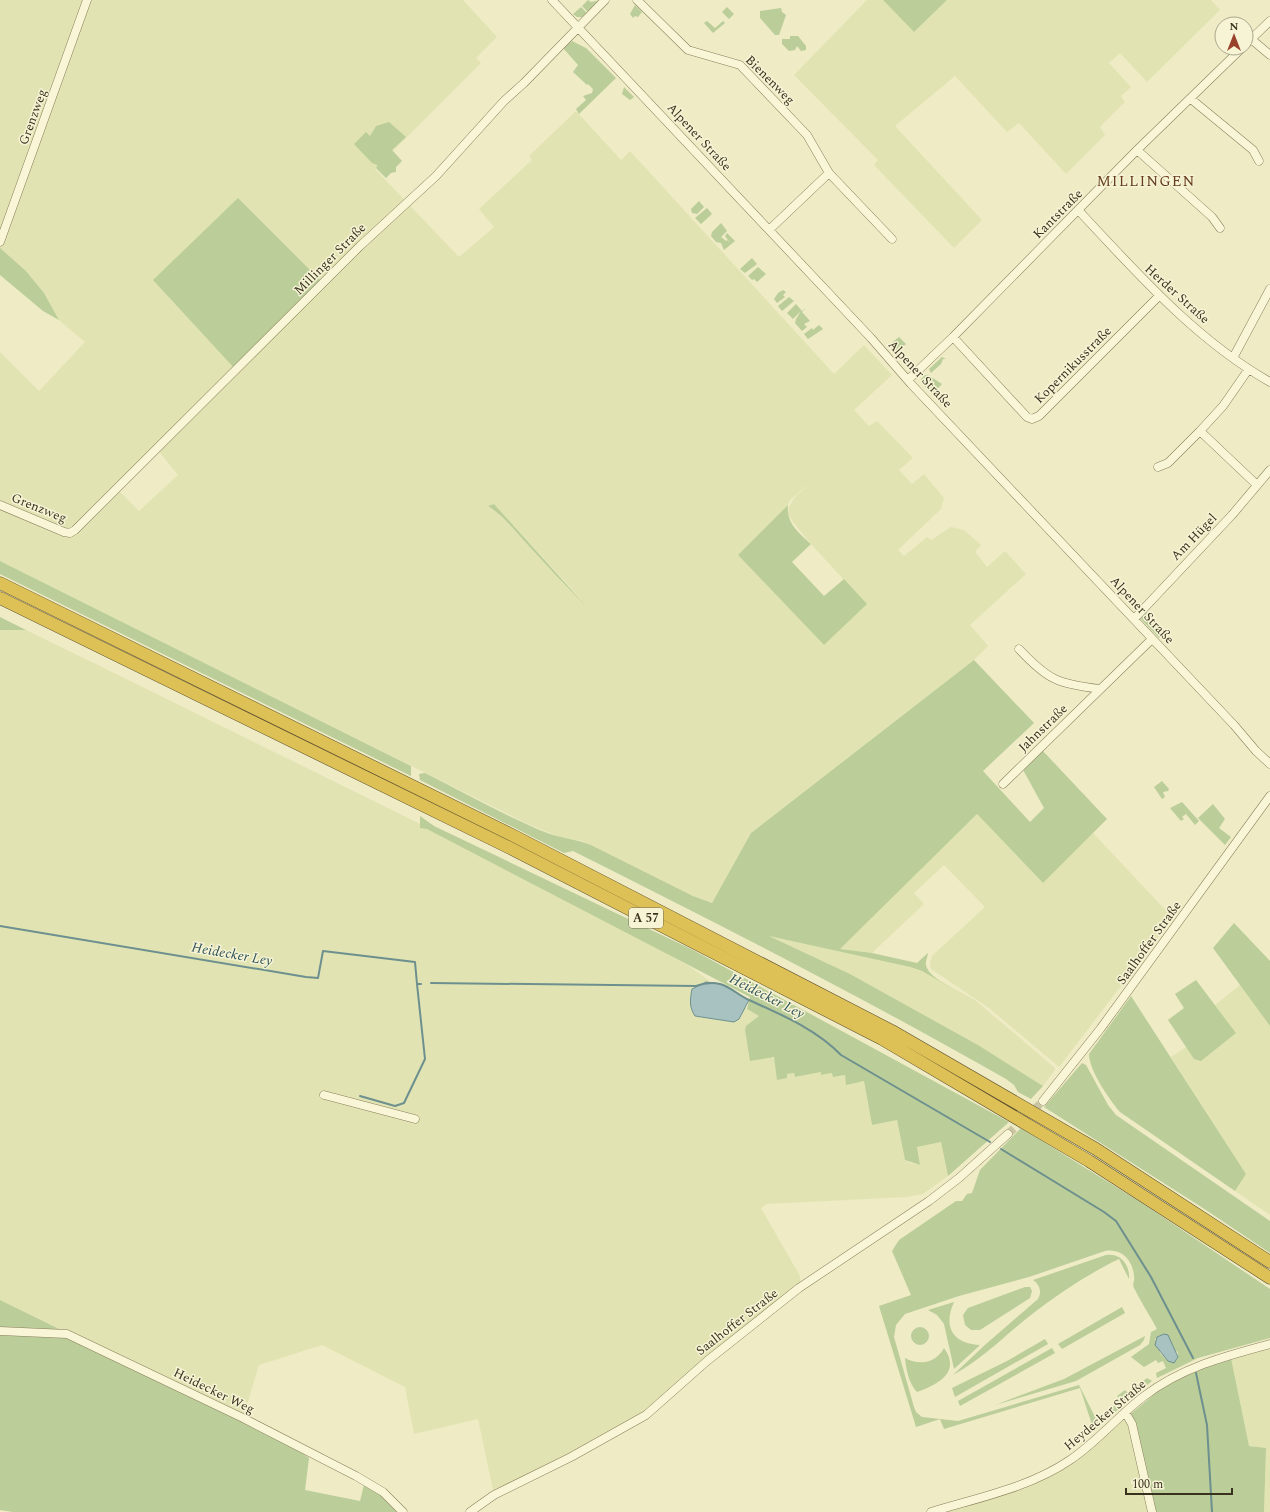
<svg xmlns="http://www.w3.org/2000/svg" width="1270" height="1512" viewBox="0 0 1270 1512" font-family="Spectral,serif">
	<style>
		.farmland { fill: #e1e4b2; fill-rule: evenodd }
		.green { fill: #bbcd99; fill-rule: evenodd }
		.water { fill: #a7c2c0; stroke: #6d908f }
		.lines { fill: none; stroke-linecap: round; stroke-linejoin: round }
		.stream { stroke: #6d908f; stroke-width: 2 }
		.minor-tunnel { stroke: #cac6a4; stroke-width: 8; stroke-dasharray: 8 4; stroke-linecap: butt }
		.minor-casing { stroke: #897e5b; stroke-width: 9 }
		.highway-casing { stroke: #574b2f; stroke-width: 13 }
		.minor { stroke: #f9f6d8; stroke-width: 8 }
		.highway { stroke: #ddc056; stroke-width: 12 }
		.labels { text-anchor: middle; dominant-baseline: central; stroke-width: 3; stroke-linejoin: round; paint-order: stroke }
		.shield { fill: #f6f4d5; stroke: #726c56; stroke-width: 1 }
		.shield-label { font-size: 12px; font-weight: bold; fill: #39321f }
		.street-label { font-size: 13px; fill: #39321f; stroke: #f6f4d5 }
		.water-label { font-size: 14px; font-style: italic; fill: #2e5259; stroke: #f6f4d5 }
		.quarter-label { font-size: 15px; letter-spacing: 1px; fill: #663d1e; stroke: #f6f4d5 }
	</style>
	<rect width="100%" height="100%" fill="#eeebc5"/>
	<path class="farmland" d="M0,0H463L497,37L476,58L481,63L375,169L459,257L494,227L479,209L532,160L529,156L576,111L621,160L630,151L834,374L864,345L892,375L854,410L869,426L877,421L913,458L899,470L912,484L924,474L944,498L941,509L898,550L904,556L927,537L931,540L951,527L964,530L981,545L975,552L987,567L1005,551L1026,574L970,625L988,646L974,660L751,833L712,903L693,896L591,845L582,841L559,837L528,824L0,561V352L39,391L85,342L59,320L44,293L26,271L0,248ZM157,449L178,475L139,511L117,489ZM810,483L795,497L789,507L788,514L793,522L811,544L866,604L824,645L738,555L788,505L790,500ZM494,504L581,599V600L563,583L510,525L495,510L488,506Z
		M867,0H883L914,32L947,0H1211L1220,10L1147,82L1120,53L1109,63L1131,87L1121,96L1125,102L1100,127L1105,135L1066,174L1019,123L1007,132L955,76L895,126L982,220L954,248L874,165L878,160L794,75Z
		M0,630H26L104,668L566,896L692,968L747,1009L759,1016L747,1026L786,1074L794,1073L795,1077L821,1072V1075L832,1073L833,1077L845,1075L864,1081L872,1125L897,1120L905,1160L910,1163L920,1165L917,1147L941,1142L948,1176L923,1194L907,1197L767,1204L761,1208L800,1276V1288L646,1415L494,1495L478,1419L414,1434L405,1387L322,1345L259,1365L243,1418L0,1300Z
		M977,814L1043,883L1093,833L1173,918L1059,1067L989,1008L931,969L930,963L932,956L985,907L944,865L914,893L924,904L872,953L839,949Z
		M767,935L909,967L922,971L975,1000L1055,1068V1070L1043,1086L978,1045L850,974Z
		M1240,985L1270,1026V1215L1235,1191L1246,1174L1171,1057L1186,1047L1194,1059L1236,1033L1215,1005Z
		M1270,1347V1512H1264L1266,1448L1249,1446L1231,1358Z
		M1127,1417L1152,1512H945L1037,1483L1074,1463Z"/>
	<path class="green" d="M588,0L591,2L601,0L588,12L582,6Z
		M883,0H947L914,32Z
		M635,5L642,12L638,17L635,16L633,18L630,14Z
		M581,7L587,13L582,17H577L573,14Z
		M727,7L734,14L729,19L722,12Z
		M781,8L782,12L786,15L779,35H775L760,18V11Z
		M707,21L715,28L723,21L725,23L713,33L704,23Z
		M790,36H798L806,46V50L801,51L797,46L795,50L789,51L782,44V39H790Z
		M572,41L586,48L616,78L579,114L576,109L586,100L583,96L592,93L593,89L588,84L587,85L573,72L578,65L563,48Z
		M624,87L634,97L630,100L622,94Z
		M389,122L406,137L392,150L402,161L396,167V172L391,173L386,178L376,168L378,164L377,165L372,163L354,144L366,132L370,136L376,126Z
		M238,198L323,283L236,370L153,280Z
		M699,201L704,207L697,214L692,213L691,209Z
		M707,208L712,214L701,224L695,218Z
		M721,223L727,231L721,237L726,241L727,240L730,243L725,236L727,233L735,241L724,250L721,243L716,242L711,236L712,232Z
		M0,248L26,271L44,293L59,320L43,311L0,275Z
		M752,258L757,264L745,273L740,269Z
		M758,267L766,274L757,282L754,279L752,280L748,276Z
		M783,290L786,292L783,295L785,297L777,303L774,299L778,293Z
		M789,297L794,301L782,311L778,306Z
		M796,304L802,311L806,308L802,312L810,321L804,324L807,327L802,331L795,323L796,319L801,311L793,319L787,313Z
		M819,325L823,329L808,339L804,334L812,328L813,330Z
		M899,337L906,344L895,353L889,345Z
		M942,357L946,359H943L941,364L931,373L929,369Z
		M925,375H928L942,384L932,394L921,382V379Z
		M494,504L586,606C566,586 547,566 528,545C515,531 503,515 488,506Z
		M788,505C786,523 799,533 811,544L792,562L824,596L844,579L867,604L824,645L738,555Z
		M0,561L411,766V776L0,574Z
		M1144,610L1151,616L1148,619L1162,635L1159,638L1139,617Z
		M0,617L26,630H0Z
		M974,660L1034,723L983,771L1030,822L1044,808L1022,768L1041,749L1107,819L1043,883L977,814L840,949L872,953L917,963L928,953C928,956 925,961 926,965C928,976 946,984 955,990L922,971L910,967L769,936L850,974L978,1045L1043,1086L1031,1099L1018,1092L1014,1085L1006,1079C864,998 719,924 573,851L564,853L420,780L419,774L425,773C465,793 505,816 547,833C561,838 576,839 591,845L693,896L712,903L751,833Z
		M1162,781L1169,789L1168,791L1163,792L1165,797L1162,799L1154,787Z
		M1182,802L1199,821L1195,825L1186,814L1182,817L1184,819L1181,821L1170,808Z
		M1213,804L1225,819L1219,828L1231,837L1225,845L1198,818Z
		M420,816L434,826L691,949L1009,1122L948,1176L941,1142L917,1147L920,1165L905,1160L897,1120L872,1125L864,1081L846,1085L845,1075L833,1077L832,1073L821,1075V1072L795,1077L794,1073L787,1074V1078L777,1080L774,1057L750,1061L745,1030L746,1026L759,1016L747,1009L750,997L427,829L420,828Z
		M1234,923L1270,961V1026L1213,948Z
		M1196,980L1236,1033L1201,1061L1194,1059L1168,1020L1184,1008L1175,994Z
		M1131,996L1246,1174L1235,1191L1120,1112C1109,1099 1089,1070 1089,1054Z
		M1082,1063L1086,1065L1108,1105L1116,1115L1270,1221V1253L1203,1208L1044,1107Z
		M1021,1128L1142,1203L1270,1289V1338L1198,1358L1157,1378L1156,1373L1166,1368L1163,1361L1158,1363L1156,1360L1144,1367L1131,1357L1149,1344L1151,1332L1157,1329C1150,1316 1141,1302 1134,1288C1132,1284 1135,1281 1134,1276C1133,1260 1121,1248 1105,1251L1029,1277L959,1296L905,1314L896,1325L894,1337L914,1407L916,1412L922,1417L958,1421L1079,1385L1095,1417L1099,1420L1121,1400L1117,1396L1125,1390L1128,1393L1147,1378L1152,1381L1131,1398L1094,1431L1080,1388L944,1429L940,1419L916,1427L879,1306L911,1295L892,1251L899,1240L956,1201H962L967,1194L972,1193L980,1170ZM1160,1335L1178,1353L1177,1360L1168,1361L1160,1353L1155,1339Z
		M1106,1255C1121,1253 1130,1265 1129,1279L1119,1259C1091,1272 1055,1296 1031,1315C1004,1336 984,1358 953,1375L986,1344L1038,1299C1042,1292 1040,1285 1033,1280Z
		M1025,1287H1030L1032,1291L1030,1298L980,1330H971L965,1325L963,1315L968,1308Z
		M0,1300L282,1438L309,1458L305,1490L360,1501L365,1481L403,1512H13L0,1510Z
		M954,1302C943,1326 952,1344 980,1345L954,1369L944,1324L937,1315L928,1310Z
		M1122,1307L1125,1313L1062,1349L1058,1344Z
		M911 1336a9 9 0 1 1 18 0a9 9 0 1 1-18 0Z
		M1145,1336L1144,1340L1140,1345L1076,1381L995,1405L1064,1379Z
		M1045,1339L1048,1344L955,1397L952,1388L1007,1361Z
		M944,1348C962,1373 936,1385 917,1392C909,1384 906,1369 905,1358C920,1366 936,1363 944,1348Z
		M1052,1348L1055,1353L960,1406L958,1401Z
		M1231,1358L1249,1446L1266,1448L1264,1512H1152L1127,1417L1162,1388L1186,1374Z"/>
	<path class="water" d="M706,982L721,984L749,1000L739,1019L734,1022L695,1016C689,1007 690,1000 692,989Z
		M1164,1334L1168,1335L1178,1357L1174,1363L1168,1361L1155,1345L1157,1337Z"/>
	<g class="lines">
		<path class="stream" d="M0,926L306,977L318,978L323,951L415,962L417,984H421
			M431,983L696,986C704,983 711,982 720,984C730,986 739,996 749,1000C782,1015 816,1029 841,1055L990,1142
			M360,1096L395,1106L404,1103L425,1059L417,984
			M1001,1149L1104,1212L1116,1221L1151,1277L1193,1358
			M1196,1373L1207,1425L1212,1512"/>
		<path class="minor-tunnel" d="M1008,1134L1043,1101"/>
		<g class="minor-casing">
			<path id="minor" d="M552,0L871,338L911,384L1234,725L1256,751L1270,764
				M637,0L688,50L740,65L807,135L829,173L892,239
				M1251,39L1270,55
				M1246,44L1270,21
				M1191,99L1253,150L1259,161
				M1137,150L1212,217L1220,228
				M1079,211C1137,273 1196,340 1270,382
				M769,230L829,173
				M0,242L87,0
				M953,337L1027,417L1032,419L1039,416L1159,296
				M1233,358L1270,289
				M1248,370L1223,406L1200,431L1257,485
				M908,380L953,337L1137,150L1242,48
				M1158,467L1168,463L1200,431
				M0,505L64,532L70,533L75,530L360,246L436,176L504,101L524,83L605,0
				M1134,619L1232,515L1270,470
				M1019,649C1048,680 1058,684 1100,689
				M1003,784L1152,639
				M324,1095L415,1119
				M1043,1101L1101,1028L1270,796
				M0,1331L67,1334L243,1418L356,1476L383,1492L403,1512
				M1125,1412L1132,1424L1152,1512
				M470,1512L494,1495L571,1457L646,1415L707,1361L799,1288L929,1201L959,1178L1008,1134
				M931,1512C977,1498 1029,1488 1070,1460C1097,1442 1117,1417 1143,1397C1180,1368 1225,1356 1270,1344"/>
		</g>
		<g class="highway-casing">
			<path id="highway" d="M0,583L516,837L892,1031L1096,1149L1270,1262
				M0,598L508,847L882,1039L1089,1161L1270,1278"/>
		</g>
		<use href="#minor" class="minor"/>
		<use href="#highway" class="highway"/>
	</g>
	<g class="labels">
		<rect class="shield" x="629" y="908" width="34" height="20" rx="3"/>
		<g class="shield-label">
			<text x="646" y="918">A 57</text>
		</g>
		<g class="street-label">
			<text transform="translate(770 80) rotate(45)">Bienenweg</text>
			<text transform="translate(33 117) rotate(-70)">Grenzweg</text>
			<text transform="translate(699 137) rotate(47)">Alpener Straße</text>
			<text transform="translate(1058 214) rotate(-45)">Kantstraße</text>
			<text transform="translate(330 259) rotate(-45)">Millinger Straße</text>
			<text transform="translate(1177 294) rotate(42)">Herder Straße</text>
			<text transform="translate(1073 365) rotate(-45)">Kopernikusstraße</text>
			<text transform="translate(920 374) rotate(47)">Alpener Straße</text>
			<text transform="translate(39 508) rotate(22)">Grenzweg</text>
			<text transform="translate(1194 537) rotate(-46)">Am Hügel</text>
			<text transform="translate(1142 610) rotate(47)">Alpener Straße</text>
			<text transform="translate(1043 728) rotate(-44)">Jahnstraße</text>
			<text transform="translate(1149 943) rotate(-54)">Saalhoffer Straße</text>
			<text transform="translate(737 1322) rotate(-38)">Saalhoffer Straße</text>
			<text transform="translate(214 1391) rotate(26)">Heidecker Weg</text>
			<text transform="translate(1105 1415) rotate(-40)">Heydecker Straße</text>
		</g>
		<g class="water-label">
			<text transform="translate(232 954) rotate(10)">Heidecker Ley</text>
			<text transform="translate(767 996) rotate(27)">Heidecker Ley</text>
		</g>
		<g class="quarter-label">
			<text x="1146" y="181">MILLINGEN</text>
		</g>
	</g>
	<g transform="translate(1234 36)"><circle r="19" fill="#f6f4d5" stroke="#aaa68c"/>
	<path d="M0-3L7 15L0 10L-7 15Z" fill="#99422b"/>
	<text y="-6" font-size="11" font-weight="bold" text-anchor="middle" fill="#39321f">N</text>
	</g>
	<path d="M1126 1488v6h106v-6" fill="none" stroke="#39321f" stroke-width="2"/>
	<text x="1132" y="1488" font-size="12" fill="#39321f" stroke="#f6f4d5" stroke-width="3" paint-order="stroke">100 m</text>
</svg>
